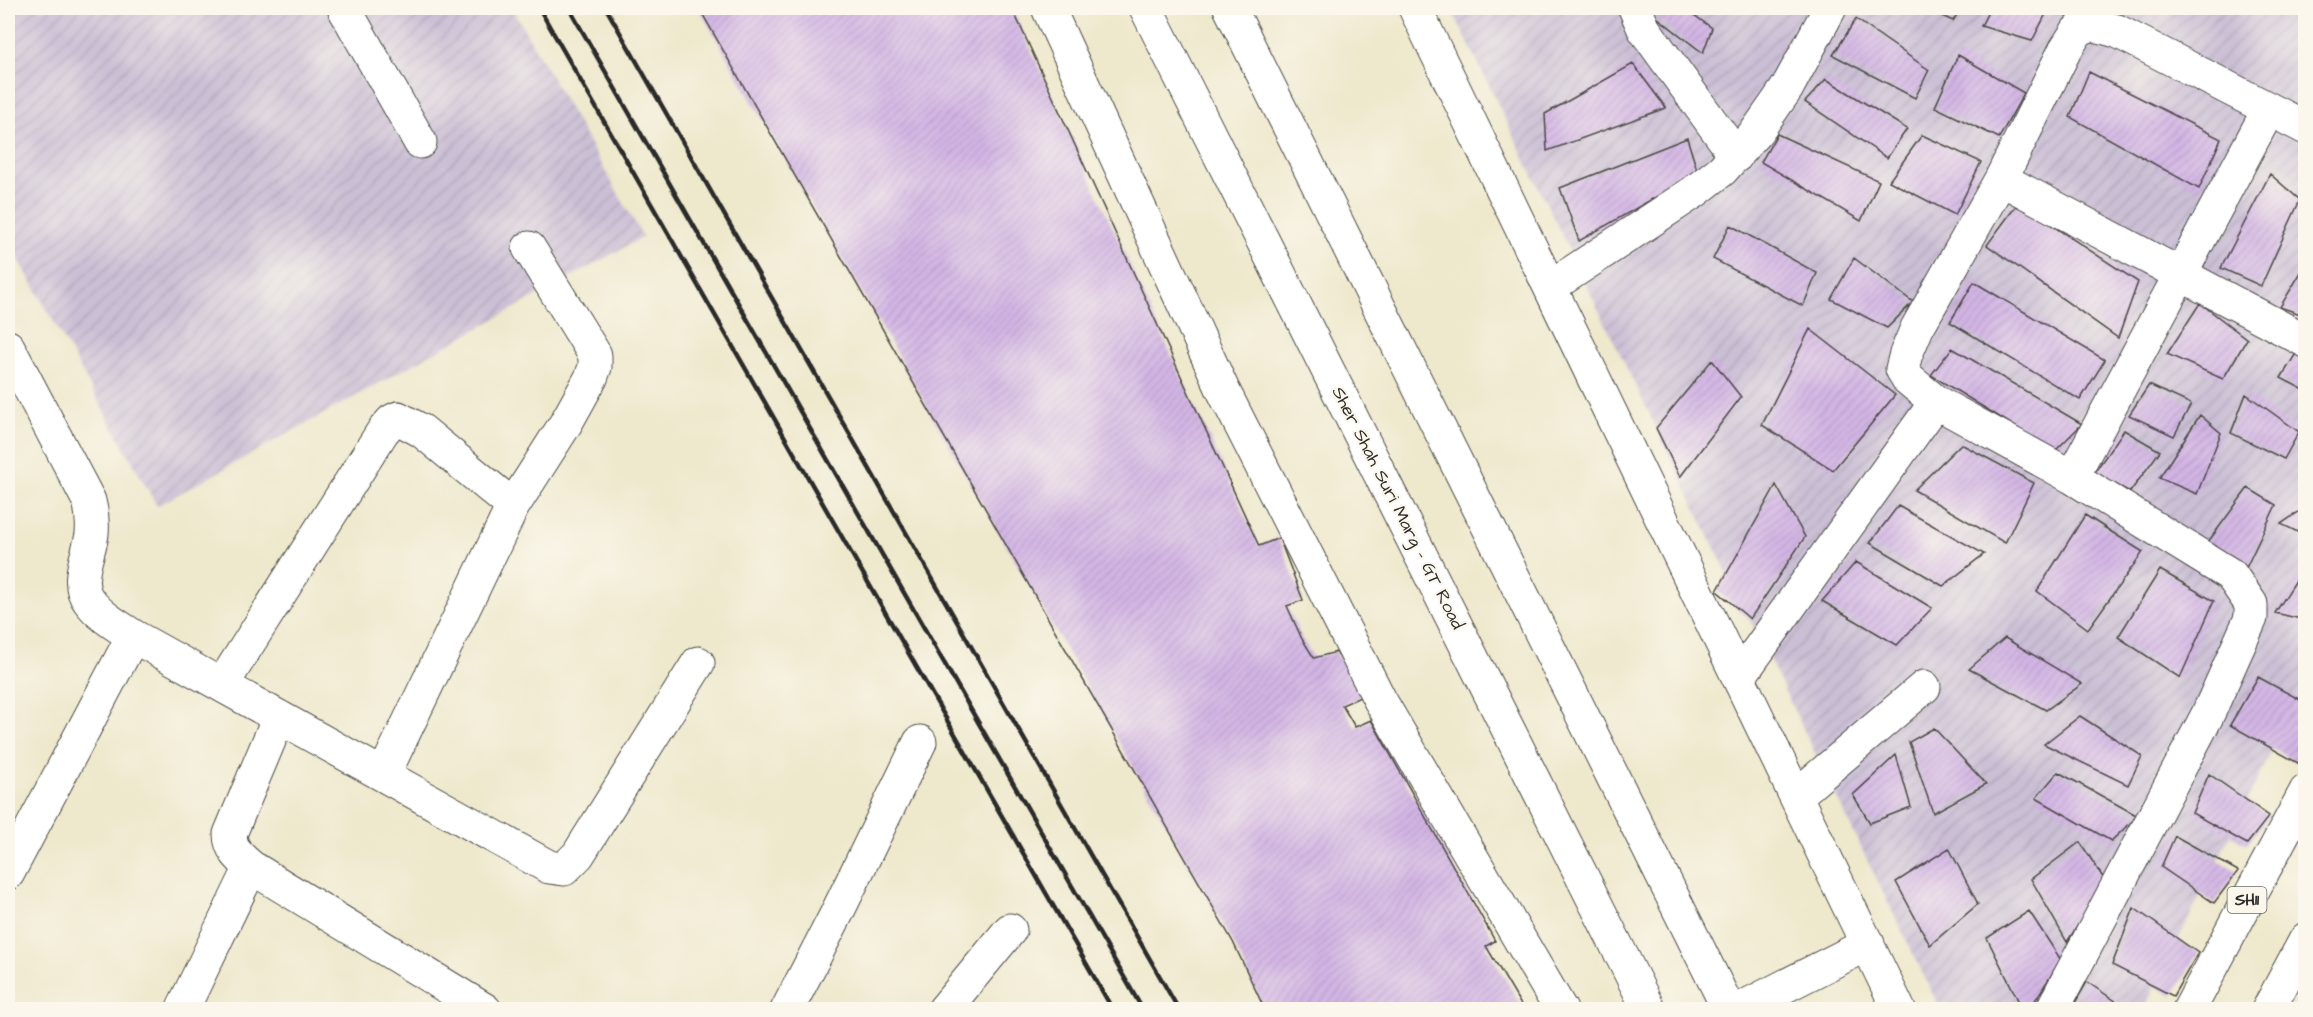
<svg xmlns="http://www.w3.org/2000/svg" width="2313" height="1017" viewBox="0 0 2313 1017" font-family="'Architects Daughter',sans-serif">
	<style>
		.industrial { fill: url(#industrial-furrows) }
		.building { fill: url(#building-hatch) }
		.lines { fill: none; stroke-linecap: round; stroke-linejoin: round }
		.minor-casing { stroke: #484743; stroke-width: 35 }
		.major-casing { stroke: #484743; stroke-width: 35 }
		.minor { stroke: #fff; stroke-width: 33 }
		.major { stroke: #fff; stroke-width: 33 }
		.rail { stroke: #2b2b2b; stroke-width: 4.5 }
		.labels { text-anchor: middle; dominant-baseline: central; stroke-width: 4.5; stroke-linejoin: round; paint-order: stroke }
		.shield { fill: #fbf7ec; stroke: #696865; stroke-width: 1.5 }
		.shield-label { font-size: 16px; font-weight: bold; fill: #2b2b2b }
		.street-label { font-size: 18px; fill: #2b2b2b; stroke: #fbf7ec }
	</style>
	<defs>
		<pattern id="industrial-furrows" width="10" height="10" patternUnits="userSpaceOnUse" patternTransform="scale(1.5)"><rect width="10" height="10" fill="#cbbfd5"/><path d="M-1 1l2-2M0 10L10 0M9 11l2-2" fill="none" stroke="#aea4b7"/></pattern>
		<pattern id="building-hatch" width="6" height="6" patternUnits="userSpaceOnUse" patternTransform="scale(1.5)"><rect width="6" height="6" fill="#d3b5e5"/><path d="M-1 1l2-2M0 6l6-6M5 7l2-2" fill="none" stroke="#b59cc5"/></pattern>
	</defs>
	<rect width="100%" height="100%" fill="#fbf7ec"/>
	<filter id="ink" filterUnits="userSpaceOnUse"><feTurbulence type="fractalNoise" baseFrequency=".0167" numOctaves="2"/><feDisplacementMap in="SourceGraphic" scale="12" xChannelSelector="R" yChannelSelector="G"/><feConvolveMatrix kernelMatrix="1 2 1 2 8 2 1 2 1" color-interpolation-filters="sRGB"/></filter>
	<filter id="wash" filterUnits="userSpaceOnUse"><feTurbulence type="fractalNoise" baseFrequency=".008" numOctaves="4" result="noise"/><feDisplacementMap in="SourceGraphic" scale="24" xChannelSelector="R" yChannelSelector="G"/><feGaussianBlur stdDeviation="1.35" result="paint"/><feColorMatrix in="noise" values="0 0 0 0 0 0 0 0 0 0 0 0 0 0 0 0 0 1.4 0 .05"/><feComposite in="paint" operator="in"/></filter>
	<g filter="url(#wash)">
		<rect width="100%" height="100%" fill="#eee8cc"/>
		<path class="industrial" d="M8,8H512L643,237L157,506L8,240Z
			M1451,8H2305V684L2144,1009H1940Z"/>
		<g id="blocks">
			<path class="building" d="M699,8H1012L1259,546L1279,538L1303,600L1287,606L1302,639L1314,658L1336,652L1365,695L1342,705L1355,727L1371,720L1495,941L1486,946L1524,1010H1265L1233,942Z
				M1651,8H1684L1712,28L1703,53L1649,11Z
				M1924,8H1961L1953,21Z
				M1990,8H2049L2032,41L1981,26Z
				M1856,19L1929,70L1915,98L1833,55Z
				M1958,55L2024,93L1999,138L1935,107Z
				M1633,64L1666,108L1547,151L1545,114Z
				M2089,72L2221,139L2199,189L2070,117Z
				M1826,79L1907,129L1887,158L1805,102Z
				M1777,134L1879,181L1861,221L1761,162Z
				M1922,135L1981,162L1955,215L1889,181Z
				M1687,138L1698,173L1579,241L1560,188Z
				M2270,174L2300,200L2261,286L2221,268Z
				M2018,203L2138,282L2118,338L1987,245Z
				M1730,225L1817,273L1803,306L1713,259Z
				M1854,258L1913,302L1887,328L1831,299Z
				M2306,264V316L2280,307Z
				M1974,282L2105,360L2080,400L1950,322Z
				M2200,303L2247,339L2223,379L2167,354Z
				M1810,329L1895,395L1833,470L1762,425Z
				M1952,348L2082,424L2055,451L1931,375Z
				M2298,350L2306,355V391L2281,378Z
				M1712,360L1741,397L1680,477L1656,428Z
				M2149,385L2191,404L2174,436L2129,415Z
				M2246,394L2299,432L2284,459L2231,433Z
				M2200,415L2221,433L2197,494L2159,478Z
				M2124,430L2160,451L2130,492L2094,473Z
				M1961,444L2034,483L2005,543L1914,490Z
				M1776,485L1805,537L1750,619L1717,591Z
				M2248,488L2276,505L2245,570L2205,546Z
				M1898,506L1984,554L1943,586L1870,543Z
				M2306,507V536L2281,524Z
				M2085,515L2143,552L2088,629L2037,591Z
				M1856,562L1932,608L1897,645L1822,601Z
				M2160,570L2214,601L2180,678L2118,637Z
				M2302,571L2306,573V620L2275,613Z
				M2005,638L2082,684L2046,710L1969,669Z
				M2258,677L2306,703L2305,767L2230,725Z
				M2080,716L2142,756L2128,785L2044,744Z
				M1934,728L1986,784L1933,813L1909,742Z
				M1896,755L1911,807L1870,823L1853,795Z
				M2058,772L2138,816L2111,841L2036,798Z
				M2209,774L2269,816L2247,844L2192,813Z
				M2175,836L2238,871L2214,903L2161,867Z
				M2080,842L2106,882L2067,942L2031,879Z
				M1949,848L1978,904L1930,945L1896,882Z
				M2134,908L2198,953L2173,996L2112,965Z
				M2029,911L2061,960L2029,1010H2023L1987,938Z
				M2087,982L2129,1010H2071Z"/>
		</g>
	</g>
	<g filter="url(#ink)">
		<use href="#blocks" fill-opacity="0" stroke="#484743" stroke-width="1.5"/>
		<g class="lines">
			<g class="minor-casing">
				<path id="minor" d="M344,8L420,142
					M1048,8L1223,390L1380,700L1561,1010
					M1415,8L1899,1010
					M1635,8L1644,29L1736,156
					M2001,179L2306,341
					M1550,287L1694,192L1722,170L1757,131L1787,88L1830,8
					M8,347L89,501C92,512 93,522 92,534C89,555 74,582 89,601C100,616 118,626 133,636L549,867L564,869L578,855L698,663
					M2072,477L2269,109
					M1739,677L1936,402
					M222,685L383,431L392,421L398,418L422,431L513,506
					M384,774L513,506L566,423L591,378L595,367V355L529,248
					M1796,796L1924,687
					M251,867L485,1010
					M8,873L133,636
					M182,1010L251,867C240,858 230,849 230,834L279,717
					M787,1010L836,915L920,742
					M944,1010L1010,930
					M1738,1010L1868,944
					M2052,1010L2207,716L2251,618V604L2231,575L2072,477L1936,402L1908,379L1902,369L1906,354L1917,328L2001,179L2065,50L2078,30L2091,24L2117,31L2306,128"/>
			</g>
			<g class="major-casing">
				<path id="major" d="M1146,8L1649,1010
					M1230,8L1729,1010
					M2189,1010L2306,791
					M2268,1010L2306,939"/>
			</g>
			<use href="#minor" class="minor"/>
			<use href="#major" class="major"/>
			<path class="rail" d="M539,8L1113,1010
				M569,8L1143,1010
				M606,8L1179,1010"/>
		</g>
	</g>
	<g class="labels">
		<rect class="shield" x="2227.5" y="887" width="39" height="26" rx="4.5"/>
		<g class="shield-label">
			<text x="2247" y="900">SH11</text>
		</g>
		<g class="street-label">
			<text transform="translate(1398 508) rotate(63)">Sher Shah Suri Marg - GT Road</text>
		</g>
	</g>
	<rect width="2313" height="1017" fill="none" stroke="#fbf7ec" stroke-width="30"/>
</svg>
